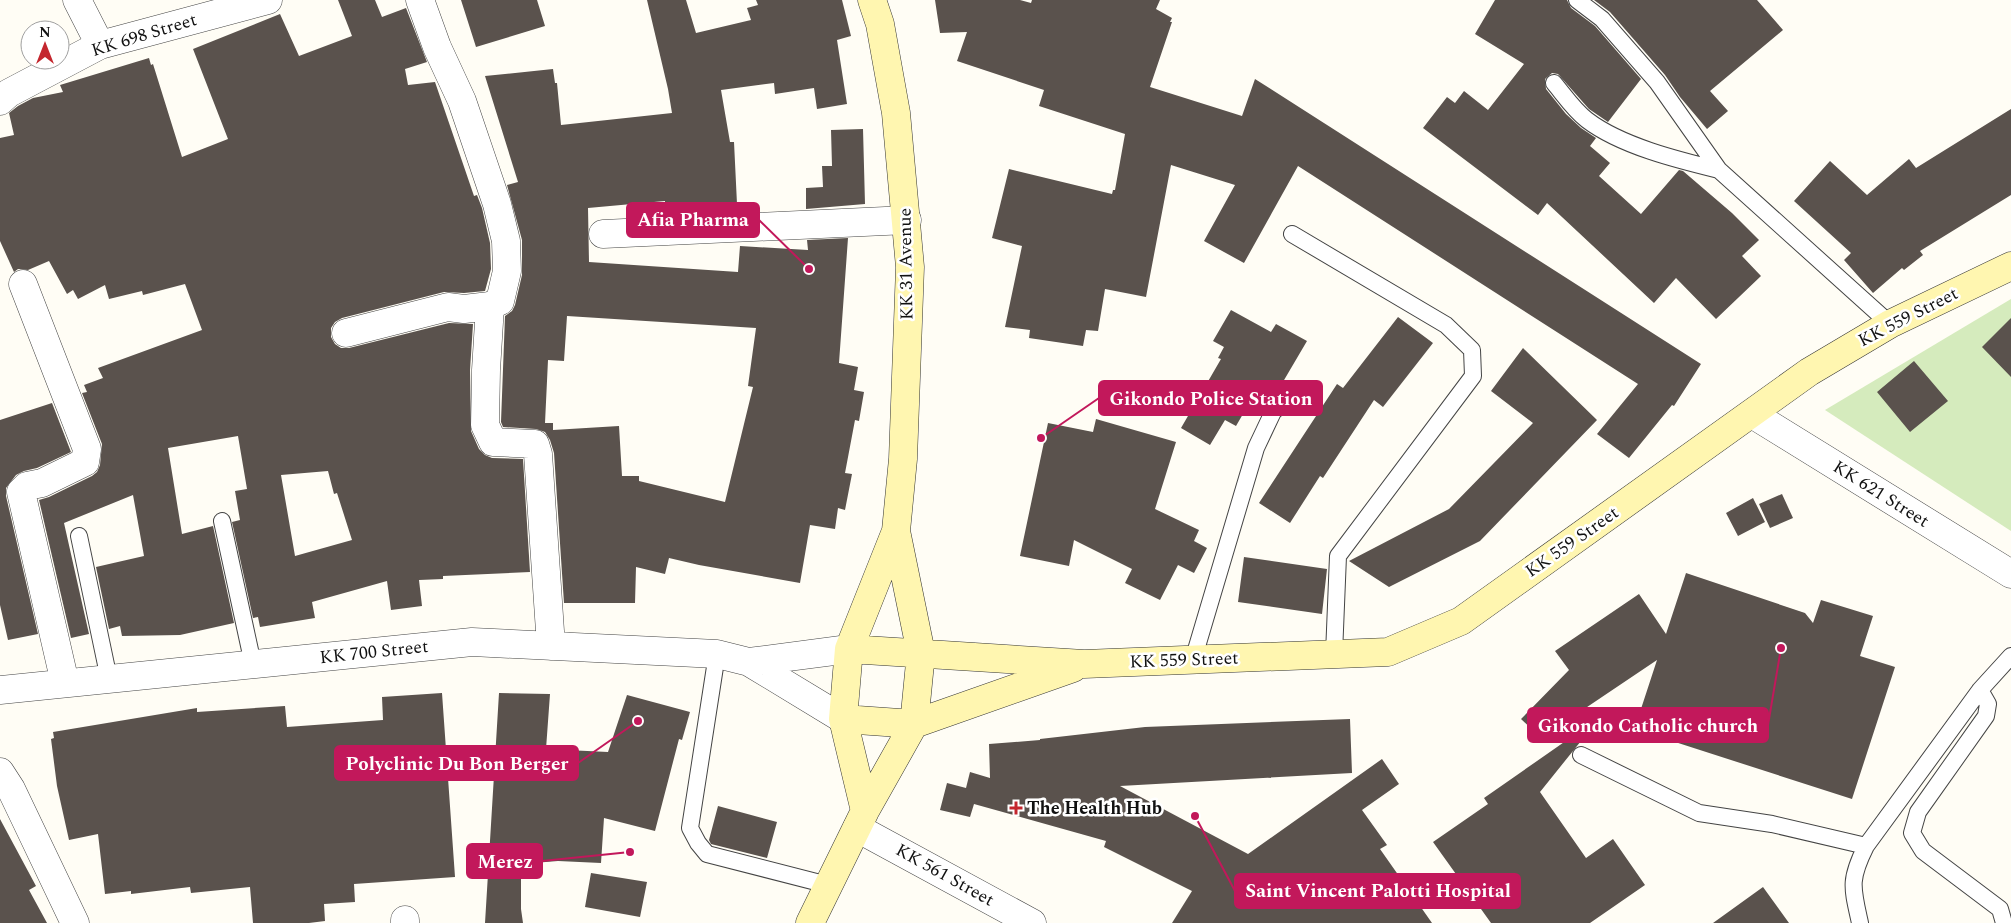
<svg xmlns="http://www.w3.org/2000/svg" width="2011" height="923" viewBox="0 0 2011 923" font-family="Spectral,serif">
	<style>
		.green { fill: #d5ebbd }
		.building { fill: #5a524d; fill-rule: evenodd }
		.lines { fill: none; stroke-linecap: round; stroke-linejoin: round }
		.lane-casing { stroke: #444; stroke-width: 18 }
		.street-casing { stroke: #444; stroke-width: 29 }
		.secondary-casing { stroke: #333; stroke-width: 29 }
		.lane { stroke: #fff; stroke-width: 16 }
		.street { stroke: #fff; stroke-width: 28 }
		.secondary { stroke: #fff6b0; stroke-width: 28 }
		.poi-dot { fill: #c4262e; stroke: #fff; stroke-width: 2 }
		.labels { text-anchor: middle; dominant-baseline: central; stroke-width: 5; stroke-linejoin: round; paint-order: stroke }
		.street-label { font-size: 18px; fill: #111; stroke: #fff }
		.poi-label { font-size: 18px; font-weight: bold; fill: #111; stroke: #fff; text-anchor: start }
		.leader { fill: none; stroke: #c2185b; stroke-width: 2 }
		.callout-dot { fill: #c2185b; stroke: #fff; stroke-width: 2 }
		.callout { fill: #c2185b; stroke: #c2185b; stroke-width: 2 }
		.callout-label { font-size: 19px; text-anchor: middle; font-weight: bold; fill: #fff }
	</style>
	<rect width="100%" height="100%" fill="#fffdf5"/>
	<path class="green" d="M2011,299V531L1825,410Z"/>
	<path class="building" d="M338,0H375L382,17L406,8L427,62L405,69L408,85L435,82L474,196L477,195L482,208L490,243L491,269L485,291L464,293L444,292L342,318L335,322L331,328V337L335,344L341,348H349L449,323L473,324L470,370L471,431L479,449L485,455L492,458L523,459L530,572L443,576V579L419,580L422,606L391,610L387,581L312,602L315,618L260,627L258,617L253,618L232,522L240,520L235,491L247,489L238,436L168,448L182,534L213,526L234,623L180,635L122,636L120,626L109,629L96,567L144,556L133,495L64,523L89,634L71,638L39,500L49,497L92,476L97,472L100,465L102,444L82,393L87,392L84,385L103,378L98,368L202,330L185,284L143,295L142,291L109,299L105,285L78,299L73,290L67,294L49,261L28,270L18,269L14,272L0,241V138L14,135L9,113L18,106L33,98L63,92L60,85L149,58L151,65L153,64L182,157L228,139L193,49L280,14L299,56L352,36ZM328,471L334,494L337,493L352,540L295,556L281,475Z
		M461,0H537L545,26L476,47Z
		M647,0H686L696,33L751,20L747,8L758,5L756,0H842L851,36L837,40L847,104L817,109L814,88L775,94L774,83L721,90L730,142H734L737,204L665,205V201L588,208L589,262L738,272L740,246L808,250L807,240L848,238L839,363L858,367L854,390L864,392L859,421L855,420L845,473L852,474L845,510L838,508L835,529L810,525L800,583L699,565L669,558L665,574L636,567L635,603H564L554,453L550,440L545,432L536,429L503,427L501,422L505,316L512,311L515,305L522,275V240L507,185L518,182L485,76L553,69L555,83H557L561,125L672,113L668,89ZM567,316L756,328L748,386L753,387L725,502L639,481V476H622L619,426L553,430V423H545L548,360L564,361Z
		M935,0H1020L1031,3L1032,0H1160L1156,9L1172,18L1170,22H1172L1150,87L1242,116L1255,79L1701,364L1674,406L1672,405L1629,458L1597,434L1638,384L1298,166L1244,263L1204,241L1235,185L1171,165L1146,297L1105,289L1098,331L1086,330L1083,346L1029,338L1030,330L1005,327L1022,246L992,238L1009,169L1112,194L1113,190H1115L1125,134L1039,106L1044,90L957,61L967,32L940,33Z
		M1495,0H1567L1571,8L1595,26L1641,79L1608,122L1589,109L1558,74L1552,73L1545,79L1546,89L1566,114L1581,128L1596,138L1590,146L1610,163L1599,176L1641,214L1679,170L1683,171L1732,213L1759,240L1742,256L1761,276L1716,319L1676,278L1654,303L1547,203L1538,215L1423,128L1447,97L1455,103L1464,91L1488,110L1524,64L1475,34Z
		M1594,0H1757L1783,30L1710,91L1728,111L1707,129L1680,97L1665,75L1610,12Z
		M2011,109V195L1920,251L1923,255L1904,270L1902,268L1873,293L1844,260L1851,253L1794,201L1830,161L1867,195L1909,159L1916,168Z
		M863,129L865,204L806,209V188L823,187L822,166H832L831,130Z
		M1231,310L1271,332L1276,324L1307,341L1277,392L1261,383L1236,426L1225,420L1210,445L1181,428L1221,359L1218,358L1224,347L1213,341Z
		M1398,317L1433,343L1383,407L1374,400L1323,478L1320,476L1290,523L1259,503L1337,384L1343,388Z
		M2011,318V377L1982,347Z
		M1523,348L1597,420L1480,541L1389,587L1349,561L1449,509L1533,423L1491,391Z
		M1914,361L1948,401L1910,432L1877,392Z
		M52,403L71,452L37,468L24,471L16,475L6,488V496L38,634L8,640L0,605V420Z
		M1096,419L1176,442L1155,509L1199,530L1194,541L1207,548L1194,573L1178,565L1160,600L1125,583L1132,569L1074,540L1069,566L1020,556L1048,423L1093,432Z
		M1782,494L1793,518L1770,528L1759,504Z
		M1753,498L1765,522L1738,536L1726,513Z
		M1244,557L1327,569L1322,614L1238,602Z
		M1686,573L1805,613L1813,623L1821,600L1873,616L1860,656L1895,667L1852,799L1672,741L1677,727L1639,715L1657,660L1541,738L1521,719L1569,670L1555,651L1639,594L1666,634Z
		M442,693L455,877L354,884L355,902L324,904L325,921L309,923H253L250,887L191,893L190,887L131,894V891L105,894L98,834L69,840L57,786L51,739L54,738L53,732L197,708V712L285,706L287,727L383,720L382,697Z
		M499,693L550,694L546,749L608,752L627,695L690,712L682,740L679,739L655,831L604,818L601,863L558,861L521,864V909L523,923H485Z
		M1350,719L1352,773L1120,786L1248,854L1382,759L1399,784L1362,810L1387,845L1380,849L1432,923H1172L1192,891L1104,847L1106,841L974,804L970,817L940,810L947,783L966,788L970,772L990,778L989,744L1040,740V739L1145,727Z
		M1580,731L1585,736L1540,792L1586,858L1613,839L1645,885L1590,923H1491L1433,842L1488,804L1484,798Z
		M718,806L777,822L767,858L711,844L709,840Z
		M0,819L36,886L29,890L47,923H0Z
		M591,873L647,882L640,917L585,907Z
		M1763,887L1789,923H1713Z"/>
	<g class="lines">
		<g class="lane-casing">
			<path id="lane" d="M1577,0L1602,19L1657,82L1719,170L1890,324
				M1554,83C1564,95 1574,110 1587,120C1621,146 1678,160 1719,170
				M1292,234L1446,325L1472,350L1473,376L1338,556L1334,654
				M222,521L253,664
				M79,536L109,679
				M717,654L690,828L698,843L707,854L828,885
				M1193,660L1256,448L1273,412L1292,394
				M1980,690L1988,704L1986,716L1918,812L1912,833L1923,851L2000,909L2004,923
				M1581,755L1699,813L1772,824L1866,846
				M1860,923C1852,887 1849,880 1866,846L1980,690L2011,656"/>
		</g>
		<g class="street-casing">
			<path id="street" d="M77,0L100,45
				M420,0L437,47L462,101L497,204L506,241L507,271L500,301L490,306L486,370L485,425L493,442L535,444L538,454L551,646
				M0,101L9,93L100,45L268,0
				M603,234L907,220
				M23,284L87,449L85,462L42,483L27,486L21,492L65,683
				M346,333L448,307L464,309L490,306
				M1752,414L2011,574
				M749,662L849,649
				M0,690L472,642L717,654L749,662L843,719
				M0,772L11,789L75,923
				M857,828L1032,923
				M405,920V923"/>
		</g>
		<g class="secondary-casing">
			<path id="secondary" d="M849,649L1084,664L1388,652L1461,621L1809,372L1890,324L2011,266
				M843,719L914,724L1073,668
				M865,811L843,719L849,649L896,531L903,459L910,267L896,113L880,24L872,0
				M810,923L865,811L914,724L921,653L896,531"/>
		</g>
		<use href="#lane" class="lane"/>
		<use href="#street" class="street"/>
		<use href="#secondary" class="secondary"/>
	</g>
	<path class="poi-dot" d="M1013.5 800.5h5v5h5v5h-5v5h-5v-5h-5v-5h5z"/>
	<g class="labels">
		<g class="street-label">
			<text transform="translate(144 35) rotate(-17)">KK 698 Street</text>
			<text transform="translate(906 264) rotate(-91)">KK 31 Avenue</text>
			<text transform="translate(1908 317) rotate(-27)">KK 559 Street</text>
			<text transform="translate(1881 494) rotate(32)">KK 621 Street</text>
			<text transform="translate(1572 542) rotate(-35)">KK 559 Street</text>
			<text transform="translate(374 652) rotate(-6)">KK 700 Street</text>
			<text transform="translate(1184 660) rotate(-2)">KK 559 Street</text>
			<text transform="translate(945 875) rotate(29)">KK 561 Street</text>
		</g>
		<g class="poi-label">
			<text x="1027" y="808">The Health Hub</text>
		</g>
	</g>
	<path class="leader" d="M809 269L759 220M1041 438L1099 398M1781 648L1768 725M638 721L578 763M630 852L542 861M1195 816L1235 891"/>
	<g class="callout-dot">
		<circle cx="809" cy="269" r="5"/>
		<circle cx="1041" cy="438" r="5"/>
		<circle cx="1781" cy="648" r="5"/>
		<circle cx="638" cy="721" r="5"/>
		<circle cx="630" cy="852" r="5"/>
		<circle cx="1195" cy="816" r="5"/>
	</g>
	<g class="callout">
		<rect x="627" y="203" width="132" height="34" rx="5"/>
		<rect x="1099" y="381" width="223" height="34" rx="5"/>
		<rect x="1528" y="708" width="240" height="34" rx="5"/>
		<rect x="335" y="746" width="243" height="34" rx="5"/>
		<rect x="467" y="844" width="75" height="34" rx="5"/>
		<rect x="1235" y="874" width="285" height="34" rx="5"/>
	</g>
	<g class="callout-label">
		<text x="693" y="226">Afia Pharma</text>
		<text x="1211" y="405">Gikondo Police Station</text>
		<text x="1648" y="732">Gikondo Catholic church</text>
		<text x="457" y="770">Polyclinic Du Bon Berger</text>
		<text x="505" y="868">Merez</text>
		<text x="1378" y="897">Saint Vincent Palotti Hospital</text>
	</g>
	<g transform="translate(45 45)"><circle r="24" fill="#ffffff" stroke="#a0a0a0"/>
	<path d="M0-4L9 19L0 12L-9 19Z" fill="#c4262e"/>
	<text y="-8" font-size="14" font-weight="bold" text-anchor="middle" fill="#111111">N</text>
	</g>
</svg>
